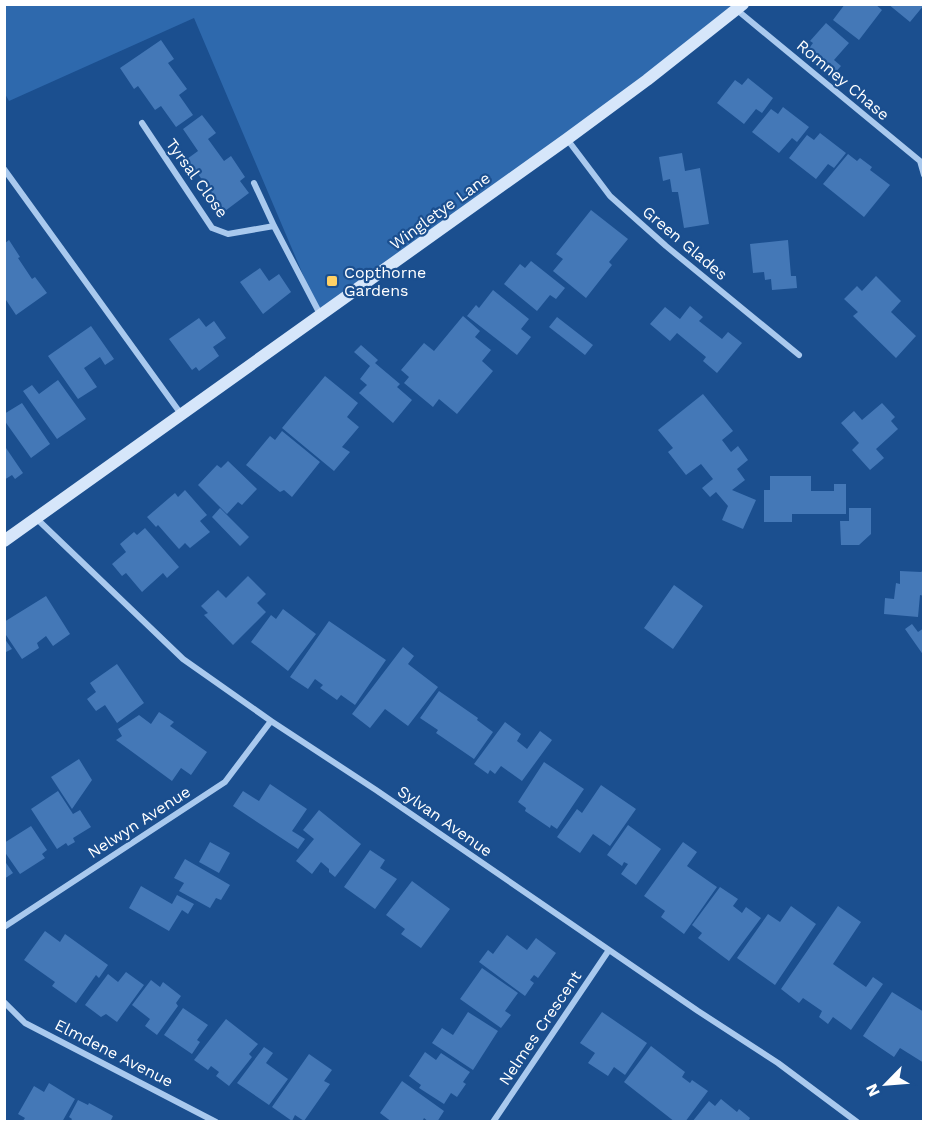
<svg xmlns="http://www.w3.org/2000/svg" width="928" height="1126" viewBox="0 0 928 1126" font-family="'Work Sans',sans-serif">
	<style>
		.green { fill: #2e69ad }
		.building { fill: #4478b7 }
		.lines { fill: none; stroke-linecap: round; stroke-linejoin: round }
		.street { stroke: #a9c9ee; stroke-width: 6 }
		.secondary { stroke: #d6e6fa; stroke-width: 12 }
		.poi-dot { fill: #ffd166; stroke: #1b4f8f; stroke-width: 2 }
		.labels { text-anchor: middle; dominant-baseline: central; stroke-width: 4.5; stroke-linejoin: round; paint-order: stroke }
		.street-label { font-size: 16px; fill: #fff; stroke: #1b4f8f }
		.poi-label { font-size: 16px; fill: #fff; stroke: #1b4f8f; text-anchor: start }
	</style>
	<rect width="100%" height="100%" fill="#1b4f8f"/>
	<path class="green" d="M5,5H741L321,317L194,18L9,101L5,94Z"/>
	<path class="building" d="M845,4H875L882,10L859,40L833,20Z
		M888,4H924V5L910,22Z
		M826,23L849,43L834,60L841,66L834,74L807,51L813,43L810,41Z
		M161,40L174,59L168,63L187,89L179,95L193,115L176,127L161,106L155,110L138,86L134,89L120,68Z
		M748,78L773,98L762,113L756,109L744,124L717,103L735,80L742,85Z
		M783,107L809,127L797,142L792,138L779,153L752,132L771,109L778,114Z
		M202,115L216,133L208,139L224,161L231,156L245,177L240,181L249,193L225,211L187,159L198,151L183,129Z
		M820,133L846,153L834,168L828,164L816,179L789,158L807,135L814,140Z
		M682,153L685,171L700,168L709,224L684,228L678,192H672L670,179L663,181L659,157Z
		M848,154L857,161L860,158L872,167L870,170L890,185L864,217L823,184Z
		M591,210L628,239L609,262L612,265L586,298L553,271L563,259L556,254Z
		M9,240L20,257L18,258L32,279L35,277L47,293L16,315L6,300L4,301V244Z
		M788,240L791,276H796L797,288L772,290L771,279L765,280L764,272L753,273L750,244Z
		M531,261L565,288L556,299L550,295L537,311L504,284L520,264L525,268Z
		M260,268L269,281L279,274L291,292L263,314L240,282Z
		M876,276L901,301L891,312L916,336L896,358L853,316L858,312L844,299L857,286L862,291Z
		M493,290L529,319L521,329L531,337L517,355L467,316L476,305L479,308Z
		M690,306L703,317L699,321L722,339L728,332L742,343L717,373L703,361L706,357L677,333L670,341L650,324L665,307L680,319Z
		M463,316L480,331L475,337L491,350L482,361L493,371L457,414L439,399L433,407L404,383L409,377L401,370L424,343L434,351Z
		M557,317L593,345L585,355L549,327Z
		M199,318L206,327L214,321L226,338L213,347L219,356L199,371L196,367L192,370L169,339Z
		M91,326L114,359L105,365L100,357L84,368L97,387L78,399L48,356Z
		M361,345L378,360L375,363L400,384L397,387L412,400L393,423L359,393L367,385L360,379L370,366L354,352Z
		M325,376L358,403L347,417L359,427L342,447L350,452L334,471L282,428Z
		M58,380L86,419L57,439L23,391L32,385L39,394Z
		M703,394L733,431L722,440L731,452L738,446L748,460L737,469L745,480L732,490L756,500L743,529L722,520L728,506L716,492L710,497L702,488L713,479L701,464L686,475L668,452L673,448L658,430Z
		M22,403L50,444L31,458L4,420V414Z
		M882,403L895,417L891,421L898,429L876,449L884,458L870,470L852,450L859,443L841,423L854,411L862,420Z
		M282,431L320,462L292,497L284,490L280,492L246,465L270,436L275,440Z
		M6,448L23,473L15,479L12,475L4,480Z
		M228,461L257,489L242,505L238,502L227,514L198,485L217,465L221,468Z
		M770,476H811V491H834V484H846V514H792V522H764V490H770Z
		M185,490L207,515L200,521L210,532L190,548L185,543L179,549L158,525L156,527L147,517L175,493L178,497Z
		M220,508L249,537L240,546L212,517Z
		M849,508H871V534L859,545H841L840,521H849Z
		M145,528L179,567L167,578L163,573L142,592L126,573L122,576L112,564L126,552L120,544L134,532L137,535Z
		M924,570V596L920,595L918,617L884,614L885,598L894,599L896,583L900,584V571L921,572Z
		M248,576L266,594L257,603L266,612L233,645L204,615L208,613L201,606L218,590L226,598Z
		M674,585L703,606L673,649L644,628Z
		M46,596L70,634L53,646L46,636L37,643L39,648L22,659L4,632V622Z
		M283,609L316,634L288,671L251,642L271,615L276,619Z
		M329,621L386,660L355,705L341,695L337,700L320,688L323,685L315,679L308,689L290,677Z
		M912,624L918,632L924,628V656L905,629Z
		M4,638L12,649L4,653Z
		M403,647L414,656L408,664L438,687L408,726L385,709L370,728L352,714Z
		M117,664L144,703L117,723L105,705L96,711L87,699L96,692L90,683Z
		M439,691L478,718L477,720L493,732L474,759L436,733L438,730L420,718Z
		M159,712L174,722L170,726L207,752L191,775L181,768L172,781L116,740L122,736L118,729L139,715L151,724Z
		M505,722L521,734L517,741L527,749L540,731L552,740L522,781L501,766L495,774L490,770L488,774L474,764Z
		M79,759L92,780L72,809L51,777Z
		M544,762L584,789L557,829L551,825L550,828L525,811L526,808L518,802Z
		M270,784L307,809L292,831L305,839L298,849L233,806L243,791L259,801Z
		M601,785L636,809L610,846L593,834L580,853L557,837L577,809L582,813Z
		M58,791L73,814L80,810L91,827L73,838L75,842L68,846L66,843L57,849L31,809Z
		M319,810L361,844L335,877L329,872V869L321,862L312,874L296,861L314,839L303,830Z
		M628,825L661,849L636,885L621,874L628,864L624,862L622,866L607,855Z
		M31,826L47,850L42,854L45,858L20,874L4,851V843Z
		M210,842L230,853L219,873L199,862Z
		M683,842L697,852L687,866L717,887L684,934L661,917L665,911L644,896Z
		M370,850L385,860L380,868L397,879L375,909L344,887Z
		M185,859L230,885L221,900L216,898L210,908L179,891L184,883L174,878Z
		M4,860L13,873L4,879Z
		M412,881L450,909L421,948L401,934L405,929L386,915Z
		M141,886L172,904L177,895L194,904L188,914L182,910L169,931L129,908Z
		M720,887L738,899L733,906L742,913L746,907L761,918L729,961L698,938L702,933L692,925Z
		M791,906L816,924L775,985L737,958L768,914L780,922Z
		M838,906L861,922L833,964L866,987L873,977L883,984L851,1030L833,1017L828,1024L819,1017L822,1011L803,998L799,1003L781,989Z
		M45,931L60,942L65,934L108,965L99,978L96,975L76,1003L52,986L55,982L24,960Z
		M507,935L527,950L536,938L556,953L538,978L534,975L530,980L534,983L525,996L479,962L488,950L493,954Z
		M482,968L518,993L505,1011L511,1015L501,1028L460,999Z
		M126,972L144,985L117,1022L106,1014L101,1017L85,1005L108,974L118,982Z
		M151,980L160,987L163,982L181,996L176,1003L178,1006L157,1035L145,1026L150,1019L132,1005Z
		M892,992L924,1012V1063L900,1048L894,1057L863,1036Z
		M183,1008L208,1025L197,1040L200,1042L192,1054L164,1035Z
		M468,1012L498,1031L473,1070L432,1043L442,1028L453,1035Z
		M602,1012L647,1043L625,1075L614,1067L608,1076L588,1063L595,1053L580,1043Z
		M226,1019L258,1044L249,1054L252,1057L229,1086L216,1076L219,1072L211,1066L208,1070L194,1060Z
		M651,1046L685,1072L682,1077L690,1083L692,1080L708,1091L685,1122H675L624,1082Z
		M264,1047L273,1053L266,1063L288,1079L269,1105L237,1083Z
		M425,1052L436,1060L441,1053L470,1072L463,1082L466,1084L457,1097L451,1093L444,1104L419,1088L421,1085L409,1076Z
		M309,1054L332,1070L324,1081L330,1084L304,1121L295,1115L292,1121L272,1107Z
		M402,1081L444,1111L437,1122H429L424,1118L422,1122H392L380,1113Z
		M49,1083L75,1099L62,1122H22L25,1118L18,1114L34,1086L44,1092Z
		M721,1099L737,1112L739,1109L750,1118L748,1122H692L709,1101L715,1106Z
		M78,1100L88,1105L89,1103L113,1116L110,1122H70L72,1119L69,1117Z"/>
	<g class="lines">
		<path class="street" d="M737,10L920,161L924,175
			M142,123L212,228L228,234L274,226
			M567,139L610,196L666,246L799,355
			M4,169L181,414
			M254,183L274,226L321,316
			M37,519L183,659L271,721L376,790L698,1011L778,1063L857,1122
			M4,927L225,782L271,721
			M4,1002L25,1023L216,1122
			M493,1122L609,950"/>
		<path class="secondary" d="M4,541L567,139L647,80L743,4"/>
	</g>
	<rect class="poi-dot" x="326" y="275" width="12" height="12" rx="3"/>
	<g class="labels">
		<g class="street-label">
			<text transform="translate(843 80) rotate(40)">Romney Chase</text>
			<text transform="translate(197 178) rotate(54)">Tyrsal Close</text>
			<text transform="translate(440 211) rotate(-36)">Wingletye Lane</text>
			<text transform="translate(685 243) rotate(40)">Green Glades</text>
			<text transform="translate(445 821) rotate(35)">Sylvan Avenue</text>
			<text transform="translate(139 822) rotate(-33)">Nelwyn Avenue</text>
			<text transform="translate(540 1028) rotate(-56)">Nelmes Crescent</text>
			<text transform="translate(114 1053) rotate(27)">Elmdene Avenue</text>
		</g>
		<g class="poi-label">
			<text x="344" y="272">Copthorne<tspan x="344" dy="18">Gardens</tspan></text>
		</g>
	</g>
	<rect width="928" height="1126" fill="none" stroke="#ffffff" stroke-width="12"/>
	<g transform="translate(886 1084) rotate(245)" stroke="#1b4f8f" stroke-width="4.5" paint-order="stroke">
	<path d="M0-4.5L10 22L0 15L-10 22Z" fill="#ffffff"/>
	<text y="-9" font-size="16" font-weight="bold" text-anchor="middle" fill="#ffffff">N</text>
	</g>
</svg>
